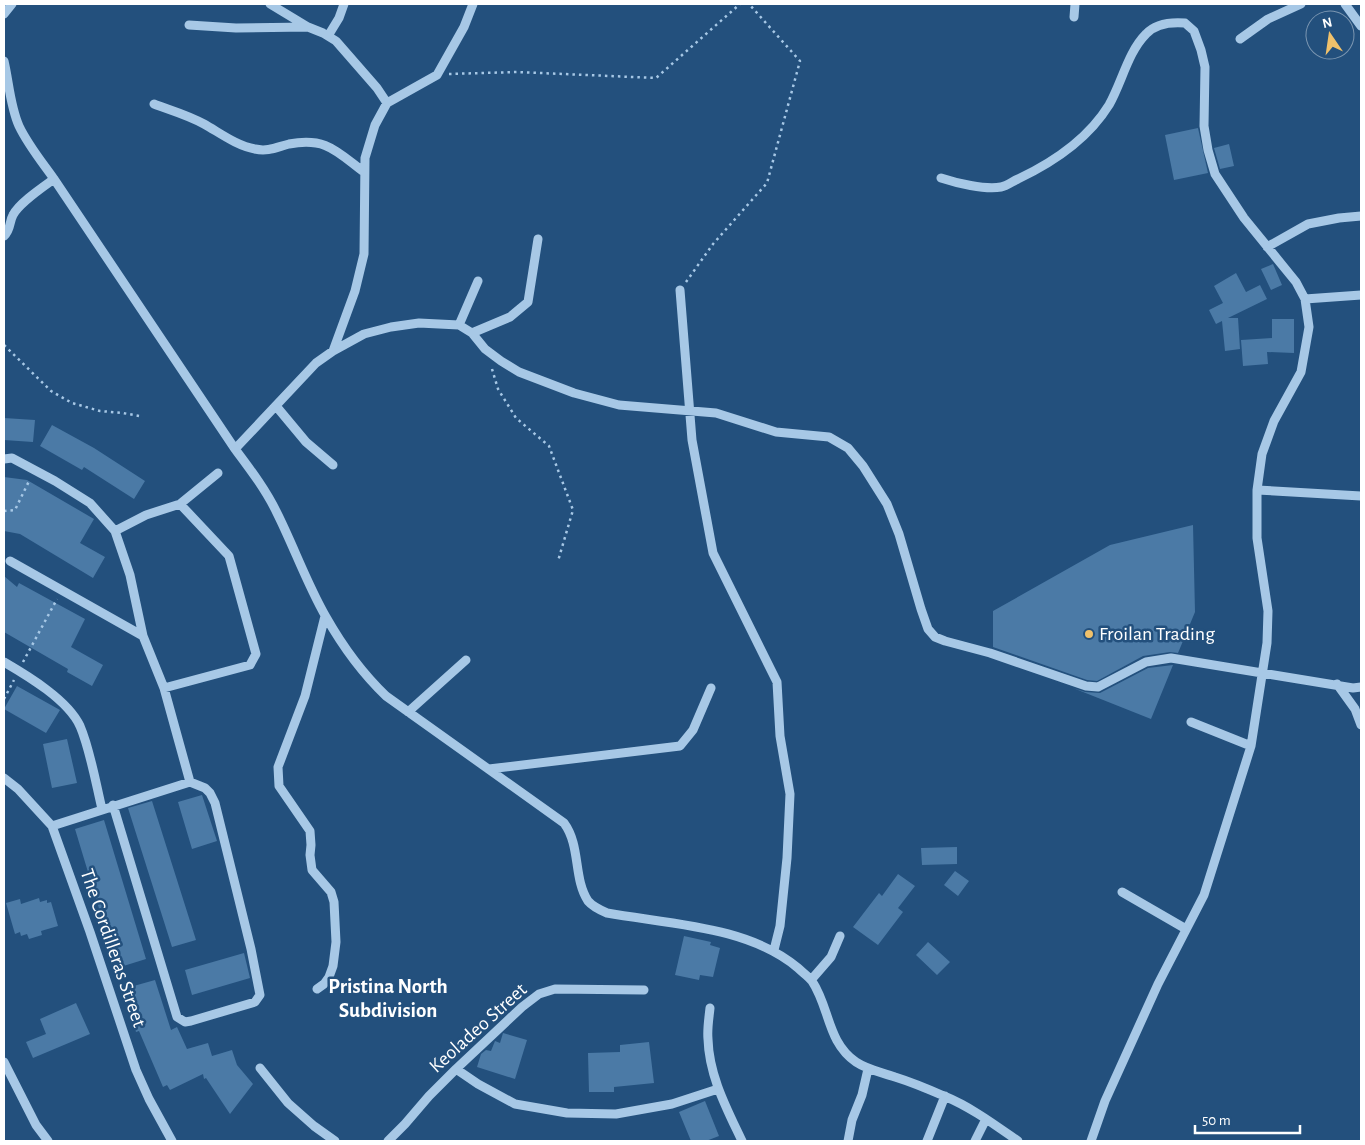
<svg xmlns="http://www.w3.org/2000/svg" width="1365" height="1145" viewBox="0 0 1365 1145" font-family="'Alegreya Sans',sans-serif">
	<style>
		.building { fill: #4b7aa6 }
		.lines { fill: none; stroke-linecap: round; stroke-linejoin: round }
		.path { stroke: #a7c8e6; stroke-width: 2.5; stroke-dasharray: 2.5 4; stroke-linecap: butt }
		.minor { stroke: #a7c8e6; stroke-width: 9 }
		.poi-dot { fill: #f0c16b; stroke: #23507d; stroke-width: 2 }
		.labels { text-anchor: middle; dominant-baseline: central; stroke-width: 5; stroke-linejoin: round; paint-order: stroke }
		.poi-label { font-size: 20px; fill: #fff; stroke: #23507d; text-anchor: start }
		.street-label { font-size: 20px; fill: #fff; stroke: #23507d }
		.neighbourhood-label { font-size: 21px; font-weight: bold; fill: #fff; stroke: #23507d }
	</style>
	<rect width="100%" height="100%" fill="#23507d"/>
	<path class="building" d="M1198,128L1208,173L1174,180L1165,135Z
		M1229,144L1234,166L1220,169L1214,148Z
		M1273,264L1282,285L1271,290L1261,269Z
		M1236,273L1246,292L1260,285L1267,299L1228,318H1238L1240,349L1225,351L1222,321L1216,324L1209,310L1223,303L1214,286Z
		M1272,319H1294V353L1267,352L1268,364L1243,366L1241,340L1272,338Z
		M4,418L35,420L33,442L4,440Z
		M52,425L94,448L145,481L134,499L84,467L82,470L40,446Z
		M4,477L27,480L94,519L80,543L105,557L93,578L20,534L4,531Z
		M1193,525L1195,612L1178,653L1170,652L1143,656L1097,681L1087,680L993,647V611L1110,545Z
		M4,576L17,587L19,583L85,619L71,647L103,665L92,686L67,672L68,669L4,632Z
		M1173,665L1151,719L1073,688L1085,692L1100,693L1148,668Z
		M17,686L60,710L46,733L4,709Z
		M67,739L77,783L52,788L43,744Z
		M202,795L217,841L192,849L178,802Z
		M152,801L196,940L172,947L128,808Z
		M104,820L146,959L117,968L75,829Z
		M957,847V864L922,865L921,848Z
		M955,871L969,881L958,896L944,885Z
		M898,874L915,886L898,908L903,912L878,945L853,927L879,893L882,896Z
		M39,898L40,902L47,900V903L51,902L58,926L41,931L42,935L29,939L27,934L21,936L20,932L15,934L6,903L20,899L21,904Z
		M684,936L711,942L710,945L720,948L713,977L700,975L699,980L675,975Z
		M928,942L950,962L937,975L916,955Z
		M244,953L250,978L192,995L185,970Z
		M155,980L171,1030L177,1027L187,1049L208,1043L212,1056L232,1050L237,1065L253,1084L230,1114L206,1078L204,1079L203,1074L170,1090L167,1085L163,1087L139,1031L136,1032L123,989Z
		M76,1003L90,1034L33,1058L26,1042L46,1034L40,1019Z
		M503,1033L527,1040L515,1079L477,1067L481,1054L486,1050L491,1051L495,1041L500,1043Z
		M649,1042L654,1083L614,1087V1092H589L588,1053L620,1052V1045Z
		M705,1101L719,1136L706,1141H691L679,1112Z"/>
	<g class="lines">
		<path class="path" d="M449,74L517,72L656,78L740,4
			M686,282L713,244L767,183L800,61L749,4
			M4,345L51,391L72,403L100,411L123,413L139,416
			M492,369L498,389L516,418L549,446L573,510L558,561
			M4,511L15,510L30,479
			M23,662L57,599
			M4,699L14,680"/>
		<path class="minor" d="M270,4L308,27L323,33L336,41L377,88L387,103L375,125L365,158L364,254L355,291L333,351
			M1345,4L1361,26
			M4,14L12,4
			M1074,17L1075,4
			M189,25L236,28L308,27
			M328,36L339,18L344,4
			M1240,39L1268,19L1301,4
			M4,61C9,82 10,106 19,126C28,145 42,162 54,179L235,449C250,469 266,490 277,513C294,547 307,584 326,617C343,647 362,673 386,696L564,823C581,846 573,878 588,901C593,907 600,910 607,913C668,924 749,926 798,968C802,972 808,976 812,981C830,1008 827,1042 856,1062C868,1070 881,1072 895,1077C911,1082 928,1089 944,1096C971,1107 995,1125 1018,1141
			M387,103L437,75L464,27L473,4
			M154,104C170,110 188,115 204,124C220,133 237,146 255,149C268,152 277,147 289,144C326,137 336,151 364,172
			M941,178C956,183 985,190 1001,187C1007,186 1013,181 1018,179C1054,162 1088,139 1109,105C1122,82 1128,52 1146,34C1156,23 1172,22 1185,23L1194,31L1201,50L1205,67L1204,126L1208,150L1215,174L1244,218L1296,282L1305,299L1309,327L1301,372L1274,421L1262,454L1257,490V538L1268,611L1267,643L1251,746L1204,895L1158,984L1105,1101L1091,1141
			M4,236C11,230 9,222 13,215C19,203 43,187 54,179
			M1267,247L1308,224L1339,218L1361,216
			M680,290L692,440L713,553L777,682L780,736L790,794L787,858L780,926L774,950
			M1305,299L1361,295
			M459,325L478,281
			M472,333L510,317L528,302L538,239
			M276,406L306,442L333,465
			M235,449L316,363L333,351L364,334L391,327L419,323L459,325L472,333L485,349L501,361L519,372L574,393L619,405L716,413L776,432L829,437L848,448L863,466L887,504L899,534L921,609L928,629L935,637L945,641L990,653L1086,686L1098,687L1146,662L1171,658L1353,688L1361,687
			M4,459L12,458L55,481L90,503L115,531L130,575L143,636L164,688L190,782
			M1257,490L1361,496
			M115,531L146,515L180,504L218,473
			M10,561L143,636
			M4,662C28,676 68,700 80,726C90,749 96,784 102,809
			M1337,684L1355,709L1361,725
			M164,688L250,665L256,654L229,556L180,504
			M408,712L466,660
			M1191,722L1251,746
			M489,769L680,746L693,730L711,688
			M4,778L18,789L52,826L90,932L136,1070L149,1099L172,1141
			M52,826L190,782L205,788L210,793L215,803L251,949L260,995L255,1002L191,1021L185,1022L177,1017L113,805
			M1122,892L1186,929
			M811,980L831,957L840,936
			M317,989L324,984L329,977L333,966L336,942L334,902L331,892L312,870L310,855L311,845L310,831L279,786L278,767L305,696L325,616
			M710,1008C709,1018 707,1029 708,1039C709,1076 727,1109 742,1141
			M4,1062L36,1125L48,1141
			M260,1068L288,1103L314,1126L335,1141
			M456,1069L478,1084L515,1104L567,1113L616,1114L672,1104L718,1089
			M388,1141L405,1124L429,1096L456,1069L522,1007L539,994L555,989L644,990
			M848,1141L852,1120L862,1095L868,1069
			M927,1141L945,1096
			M975,1141L986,1119"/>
	</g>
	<circle class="poi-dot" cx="1089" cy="634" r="5"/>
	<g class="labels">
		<g class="poi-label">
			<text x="1099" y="634">Froilan Trading</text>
		</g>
		<g class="street-label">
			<text transform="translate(113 948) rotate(71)">The Cordilleras Street</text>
			<text transform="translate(478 1028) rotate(-42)">Keoladeo Street</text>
		</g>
		<g class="neighbourhood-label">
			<text x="388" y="986">Pristina North<tspan x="388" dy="24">Subdivision</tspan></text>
		</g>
	</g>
	<rect width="1365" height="1145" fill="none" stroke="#ffffff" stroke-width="10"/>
	<g transform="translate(1330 35) rotate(347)"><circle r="24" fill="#23507d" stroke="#7b96b1"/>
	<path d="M0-4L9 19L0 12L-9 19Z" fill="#f0c16b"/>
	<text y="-8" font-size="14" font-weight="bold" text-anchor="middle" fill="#ffffff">N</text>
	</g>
	<path d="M1195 1125v8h105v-8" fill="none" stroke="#ffffff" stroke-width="2.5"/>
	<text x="1202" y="1125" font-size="15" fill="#ffffff" stroke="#23507d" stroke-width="4" paint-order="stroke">50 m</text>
</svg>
